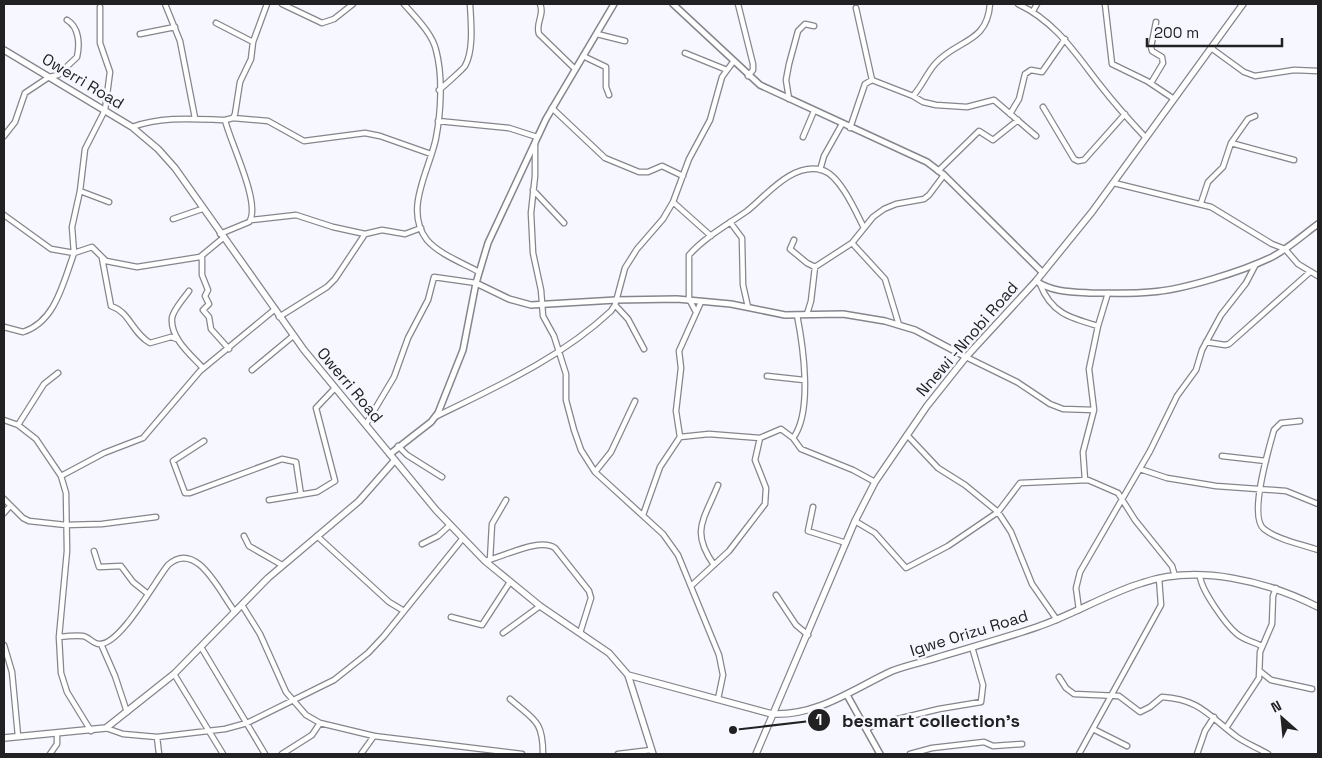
<svg xmlns="http://www.w3.org/2000/svg" width="1322" height="758" viewBox="0 0 1322 758" font-family="'Space Grotesk',sans-serif">
	<style>
		.lines { fill: none; stroke-linecap: round; stroke-linejoin: round }
		.minor-casing { stroke: #85858c; stroke-width: 7 }
		.tertiary-casing { stroke: #85858c; stroke-width: 8 }
		.secondary-casing { stroke: #85858c; stroke-width: 8 }
		.minor { stroke: #fff; stroke-width: 4.5 }
		.tertiary { stroke: #fff; stroke-width: 5 }
		.secondary { stroke: #fff; stroke-width: 5.5 }
		.labels { text-anchor: middle; dominant-baseline: central; stroke-width: 5; stroke-linejoin: round; paint-order: stroke }
		.street-label { font-size: 16px; fill: #212124; stroke: #f7f7ff }
		.leader { fill: none; stroke: #212124; stroke-width: 2 }
		.callout-dot { fill: #212124; stroke: #f7f7ff; stroke-width: 2 }
		.mark-label { font-size: 15px; text-anchor: middle; font-weight: bold; fill: #fff }
		.callout-label { font-size: 18px; text-anchor: middle; font-weight: bold; fill: #212124; stroke: #f7f7ff; stroke-width: 5; stroke-linejoin: round; paint-order: stroke }
	</style>
	<rect width="100%" height="100%" fill="#f7f7ff"/>
	<g class="lines">
		<g class="minor-casing">
			<path id="minor" d="M165,4L180,41L195,118
				M282,4L322,23L334,19L353,4
				M404,4C415,17 432,33 436,50C443,76 441,112 436,138C430,169 403,210 427,240C439,254 463,263 479,272
				M540,4C545,15 535,23 539,34L575,69
				M738,4L753,64V70L748,76
				M1018,4C1056,22 1075,53 1100,85C1114,103 1130,121 1146,138
				M1105,4L1112,64L1147,81L1174,99
				M856,8L872,80
				M1033,11L1037,4
				M216,23L253,42
				M140,34L175,27
				M597,34L625,41
				M1211,48L1244,72L1255,76L1294,70L1318,71
				M685,53L727,70
				M583,56L606,67V87L609,95
				M1151,83L1163,63L1162,57L1152,51L1151,47L1156,22
				M439,90C444,86 462,70 465,66C474,50 471,22 470,4
				M913,96C922,86 927,73 935,64C957,39 987,44 990,4
				M789,99L786,80L789,64L798,31L805,24L814,26
				M1043,107L1074,159L1078,161L1084,160L1125,114
				M552,108L605,158L639,172H648L662,166L683,176
				M1010,114L1019,99L1025,74L1031,70L1042,72L1065,39
				M233,118L268,121L304,141L365,133L380,136L431,154
				M225,120L233,118L235,114L240,82L251,59L253,42L267,4
				M438,121L509,128L537,137
				M132,127C163,116 193,119 225,120C230,142 262,205 249,222L220,234
				M850,128L865,84L872,80L913,96L923,102L936,105L967,107L994,100L1036,136
				M4,136L15,122L25,93L49,77L58,75L77,57C80,44 79,27 67,20
				M803,137L814,111
				M535,142V176L531,213L533,253L541,290L543,316L554,336L566,374V400L574,430L581,450L595,472L663,534L678,555L719,655L723,675L718,699
				M1231,143L1294,160
				M820,170L824,156L842,124
				M938,171L979,131L993,140L1018,120
				M1114,183L1211,207L1272,244L1285,249L1298,264L1318,276
				M533,190L564,223
				M80,191L109,202
				M673,202L711,236
				M1201,203L1208,182L1223,167L1231,143L1248,119L1255,116
				M4,215L51,249L74,253L92,247L106,261L137,267L200,257L223,238
				M173,219L202,209
				M251,220L296,215L333,227L365,234
				M730,222L742,238L743,285L748,307
				M794,240L790,249L807,263L815,267
				M852,243L885,279L899,325
				M202,256V275L208,290L205,296L209,304L203,310L209,317L211,329L229,349
				M102,258L111,306C130,312 132,333 150,343L171,337L177,339
				M1040,284C1051,313 1070,318 1098,326
				M189,291C184,298 173,310 172,318C170,338 191,355 203,368
				M615,305L628,319L644,349
				M696,312L689,299V255C705,237 727,225 747,211C766,196 792,162 822,170C840,175 856,212 864,228
				M807,314L811,301L815,267L852,243L873,217L884,209L896,204L924,199L929,195L944,175
				M279,317L327,287L335,279L365,234L382,230L405,234L421,228
				M4,327L23,332C54,322 62,287 72,259L74,253L72,227L80,191L85,149L105,110L110,72L100,43V7
				M1206,342L1225,345L1229,344L1310,272
				M966,357L1017,382L1050,404L1063,409L1094,410
				M252,370L293,336
				M767,376L804,380
				M437,416C498,386 561,358 611,311L615,305L625,268L637,249L663,219L673,202L689,159L710,120L722,77L733,62
				M4,420L18,425L36,439L61,476L66,493L67,551L59,637L61,673L67,692L91,731
				M1300,421L1281,423L1274,430C1269,448 1248,517 1264,529C1278,540 1301,544 1318,550
				M366,424L394,377L408,338L428,300L434,277L476,283
				M18,425L44,384L58,373
				M907,435L938,468L965,485L998,512L1011,532L1032,584L1057,620
				M680,437L676,411L681,368L679,351L701,302
				M793,438C813,412 803,345 797,315
				M204,441L173,461L185,493H190L282,459L296,462L301,495
				M398,446L407,455L442,477
				M1222,456L1266,461
				M1140,469L1167,478L1216,486L1286,491L1318,504
				M595,472L611,452L635,401
				M61,476L104,453L143,438L200,371L274,310
				M1085,480L1083,452L1094,410L1089,369L1098,326L1108,293
				M4,499L23,518L29,521L66,525L102,524L156,517
				M269,500L317,492L335,481L316,408L335,388
				M813,507L808,531L846,543
				M4,513L10,506
				M643,515L660,467L680,437L709,434L760,438L781,429L793,438L801,449L853,470L875,482
				M855,521L875,533L906,568L948,546L998,512L1020,483L1088,480L1118,493L1135,520L1172,566L1175,576
				M244,536L249,546L282,565
				M317,536L389,602L404,611
				M422,544L438,536L450,525
				M94,551L99,567L121,566L133,582L148,594
				M490,560L492,524L506,500
				M485,561C503,557 540,537 555,548L589,591L591,598L580,633
				M714,565C690,531 704,520 718,485
				M1200,576C1201,590 1226,625 1237,634C1244,640 1254,642 1262,646
				M691,586L729,551L765,504L766,488L755,460L760,438
				M776,595L796,625L808,635
				M242,605L260,634L286,692L306,715L320,723L374,736L522,754
				M1079,610L1076,588L1080,572L1150,451L1177,396L1196,370L1202,350L1221,315L1246,283L1256,264
				M451,617L482,625L510,582
				M503,633L540,606
				M59,637C67,636 76,635 83,636C89,637 94,645 100,644C121,644 155,581 168,565C197,539 220,593 235,612
				M101,644L115,676L127,712
				M4,645L12,672L18,736
				M201,647L265,754
				M1261,672L1271,680L1312,689
				M174,674L223,754
				M1059,677L1066,688L1074,694L1119,696L1140,712L1150,707L1162,697C1200,699 1210,717 1237,737C1247,744 1258,748 1268,754
				M510,699C534,720 543,720 543,754
				M106,728L123,734L157,737L225,729L247,723L334,680L368,653L384,636L463,538
				M1226,728L1259,678L1260,652L1272,624L1273,596L1276,588
				M866,729L877,724L939,709L981,702L983,685L972,647
				M1093,729L1127,746
				M157,737L159,754
				M50,754L57,744V734
				M282,754L312,735L320,723
				M361,754L374,736
				M618,754L651,750
				M910,754L932,748L984,742L993,746L1022,744
				M1079,754L1161,605L1159,578
				M1197,754L1205,731L1214,717"/>
		</g>
		<g class="tertiary-casing">
			<path id="tertiary" d="M673,4L760,85L927,162L944,175L1042,272
				M1036,281C1052,292 1071,292 1091,293C1111,293 1131,294 1151,292C1183,290 1243,271 1272,257C1289,248 1303,235 1318,224
				M476,283L509,299L531,305L616,300L677,299L731,304L785,315L843,314L885,321L915,330L966,357
				M390,454L431,422L438,413L463,350L476,283L488,243L546,119L614,4
				M847,695L880,754"/>
		</g>
		<g class="secondary-casing">
			<path id="secondary" d="M4,50L132,127L158,149L175,168L304,350L436,510L485,561L540,606L609,653L628,675L653,754
				M628,675L772,714C818,716 853,689 892,671C907,665 924,662 939,657C972,647 1005,638 1037,627C1073,615 1106,594 1142,583C1198,564 1267,581 1318,607
				M4,738L106,728L174,674L268,578L359,501L395,460
				M756,754L855,521L875,482L927,406L966,357L1036,281L1092,212L1243,4"/>
		</g>
		<use href="#minor" class="minor"/>
		<use href="#tertiary" class="tertiary"/>
		<use href="#secondary" class="secondary"/>
	</g>
	<g class="labels">
		<g class="street-label">
			<text transform="translate(83 81) rotate(31)">Owerri Road</text>
			<text transform="translate(967 339) rotate(-49)">Nnewi -Nnobi Road</text>
			<text transform="translate(350 385) rotate(50)">Owerri Road</text>
			<text transform="translate(969 633) rotate(-17)">Igwe Orizu Road</text>
		</g>
	</g>
	<path class="leader" d="M733 730L819 720"/>
	<g class="callout-dot">
		<circle cx="733" cy="730" r="5"/>
		<circle cx="819" cy="720" r="12"/>
	</g>
	<g class="mark-label">
		<text x="819" y="725">1</text>
	</g>
	<g class="callout-label">
		<text x="931" y="727">besmart collection's</text>
	</g>
	<rect width="1322" height="758" fill="none" stroke="#212124" stroke-width="10"/>
	<g transform="translate(1282 718) rotate(333)" stroke="#f7f7ff" stroke-width="4" paint-order="stroke">
	<path d="M0-4L9 19L0 12L-9 19Z" fill="#212124"/>
	<text y="-8" font-size="14" font-weight="bold" text-anchor="middle" fill="#212124">N</text>
	</g>
	<path d="M1147 38v8h135v-8" fill="none" stroke="#212124" stroke-width="2.5"/>
	<text x="1154" y="38" font-size="15" fill="#212124" stroke="#f7f7ff" stroke-width="4" paint-order="stroke">200 m</text>
</svg>
